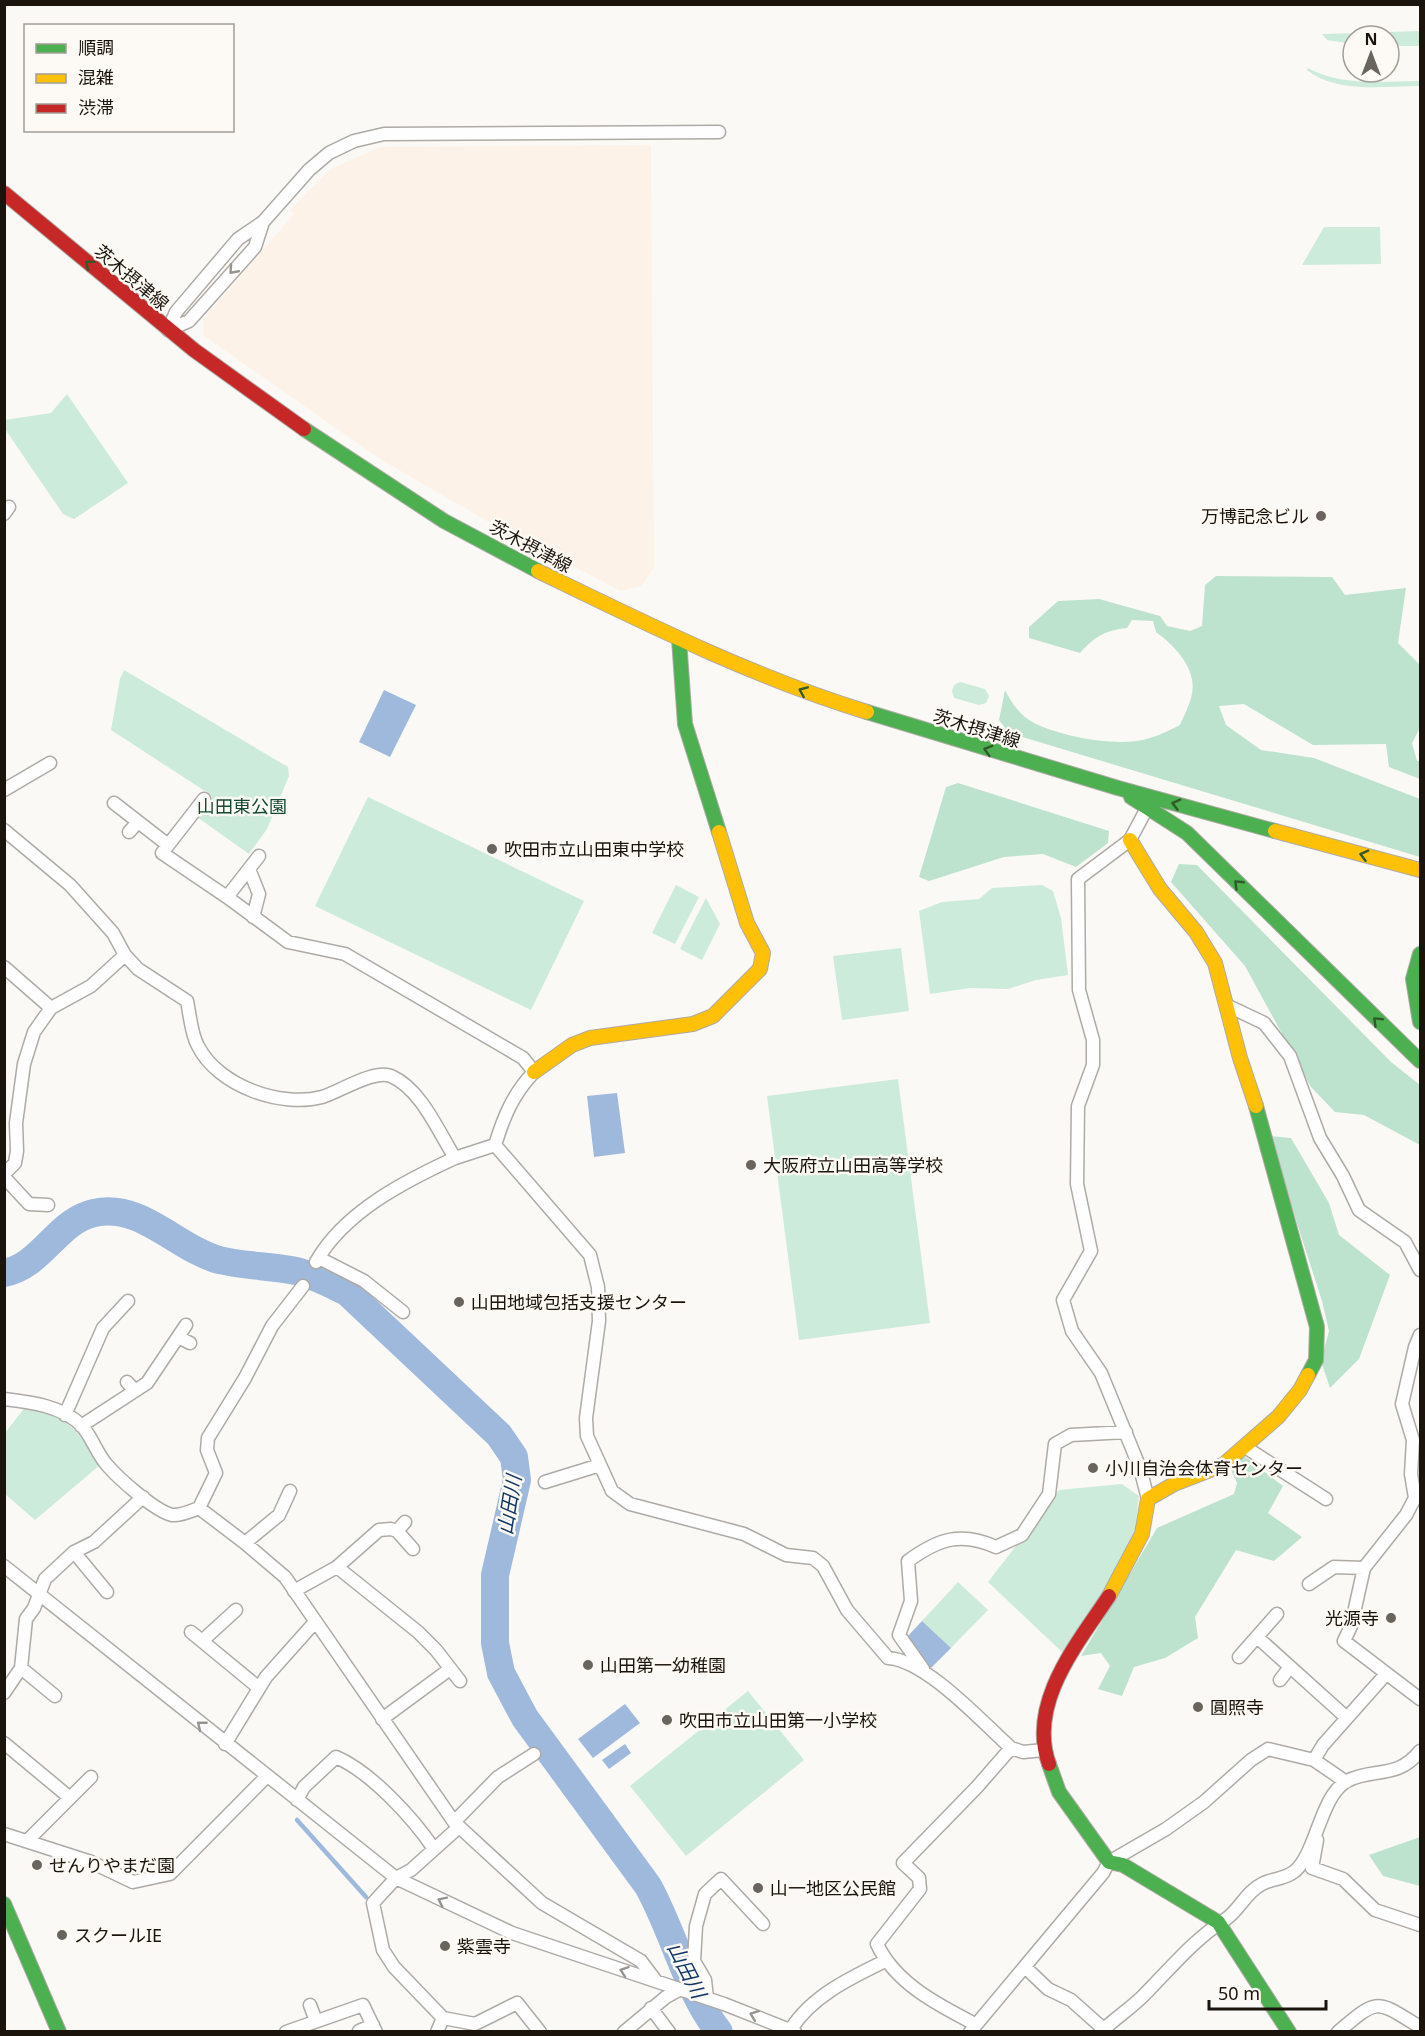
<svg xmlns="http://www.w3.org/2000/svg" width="1425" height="2036" viewBox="0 0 1425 2036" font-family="'Noto Sans','Noto Sans JP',sans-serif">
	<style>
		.commercial { fill: #fcf2e7 }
		.green { fill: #ccebda }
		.forest { fill: #bde2ce }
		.water { fill: #9eb9db }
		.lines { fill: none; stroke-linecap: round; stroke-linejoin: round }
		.stream { stroke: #9eb9db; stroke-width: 4.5 }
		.river { stroke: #9eb9db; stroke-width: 28 }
		.street-casing { stroke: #aeaaa5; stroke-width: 15 }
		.fast-casing { stroke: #aeaaa5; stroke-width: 16 }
		.slow-casing { stroke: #aeaaa5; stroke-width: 16 }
		.jam-casing { stroke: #aeaaa5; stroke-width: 16 }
		.street { stroke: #fefefe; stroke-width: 12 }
		.fast { stroke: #4caf50; stroke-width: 14 }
		.slow { stroke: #ffc107; stroke-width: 14 }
		.jam { stroke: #c62828; stroke-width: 14 }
		.oneway { stroke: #305a2b }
		.oneway2 { stroke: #979591 }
		.poi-dot { fill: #69645e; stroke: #fdf9f4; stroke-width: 2 }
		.labels { text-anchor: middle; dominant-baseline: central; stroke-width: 5; stroke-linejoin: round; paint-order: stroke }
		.street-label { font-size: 18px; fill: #1a140c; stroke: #fdf9f4 }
		.poi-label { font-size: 18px; fill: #1a140c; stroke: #fdf9f4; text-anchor: start }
		.park-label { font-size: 18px; fill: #124a34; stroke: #fdf9f4 }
		.water-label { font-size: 20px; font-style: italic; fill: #103867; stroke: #fdf9f4 }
	</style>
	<rect width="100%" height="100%" fill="#fbf9f6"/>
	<path class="commercial" d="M651,145L654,568L641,586L621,591L499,528L380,459L203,335L204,318L294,214L290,210L331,169L380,147Z"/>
	<path class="green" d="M1420,31V46H1389V36H1353V44L1327,40L1322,34Z
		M1308,68C1342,87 1383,81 1420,81V86C1384,86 1338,94 1307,70Z
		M1324,227H1380L1381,264L1302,265Z
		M67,394L128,483L74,519L63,514L5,429V420L51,413Z
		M124,670L288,767L289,776L267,829L249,854L197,817L211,795L111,730L120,679Z
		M960,682L985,689L989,696L986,703L979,705L954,698L952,691L954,685Z
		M368,797L584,901L531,1010L315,906Z
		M676,885L699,897L675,944L652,933Z
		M1042,885L1053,891L1061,918L1068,975L1036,980L1008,989L970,988L930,994L919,911L942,902L979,899L992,888Z
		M706,898L720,924L702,960L680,949Z
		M901,948L909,1011L842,1020L833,956Z
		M898,1079L930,1323L799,1340L767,1096Z
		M26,1406C71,1420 75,1426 100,1465L35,1520L5,1494V1433Z
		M1122,1484L1139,1496L1135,1530L1111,1578L1063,1653L988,1582L1059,1490Z
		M958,1582L988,1610L951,1648L922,1621Z
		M748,1691L804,1760L686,1856L630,1786Z"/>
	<path class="forest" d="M1216,576L1332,577L1345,595L1406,588L1398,643L1420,665V728L1412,743L1417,761H1420V779L1389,767L1386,744L1313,745L1244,704L1219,706L1226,725L1261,750L1314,758L1420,799V857L1009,733L999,720L1005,690C1012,704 1021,717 1036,724C1064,737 1120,748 1150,738C1160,735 1170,730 1180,725C1184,716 1190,704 1192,694C1197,669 1175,646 1156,632L1153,621L1132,620L1127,628C1106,630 1094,637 1080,653L1029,638V627L1058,601L1099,599L1160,616L1167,626L1190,631L1202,626L1205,585Z
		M958,783L1109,831L1108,843L1076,867L1043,854L1004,857L929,881L919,877L946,787Z
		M1179,864L1197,865L1391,1062L1420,1085V1145L1364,1115L1335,1112L1311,1087L1245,966L1171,882Z
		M1269,1136L1291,1138L1329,1203L1339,1235L1390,1275L1359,1359L1330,1388L1321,1361L1329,1331L1322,1301Z
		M1244,1456L1283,1486L1268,1513L1302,1537L1274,1561L1236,1550L1195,1617L1198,1638L1165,1658L1134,1667L1122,1696L1098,1689L1110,1666L1101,1653L1081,1656L1157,1528L1234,1494L1237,1483L1231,1470Z
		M1420,1837V1886L1383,1876L1369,1855Z"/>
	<path class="water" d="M384,690L416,705L390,757L359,742Z
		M617,1093L625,1153L594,1157L587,1096Z
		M922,1621L951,1648L931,1668L917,1656L907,1637Z
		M625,1704L640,1723L593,1758L578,1739Z
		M625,1744L631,1753L609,1769L602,1760Z"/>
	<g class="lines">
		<path class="stream" d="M297,1820L366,1897"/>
		<path class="river" d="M4,1273C42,1266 57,1221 94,1213C141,1202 176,1248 219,1260C244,1266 271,1266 296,1271C314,1275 330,1284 347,1292L499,1435L514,1457L517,1480L495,1575V1643L501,1673L525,1718L648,1886C674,1933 686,1989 719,2032"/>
		<g class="street-casing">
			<path id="street" d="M168,330L176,312L238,239L263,222L309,170L329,153L354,141L384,134L719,132
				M168,330L189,321L255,247L263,222
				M4,514L9,507
				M4,790L50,763
				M204,799L162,853L227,897
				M114,803L168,845
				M1147,808L1130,840L1078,879L1079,990L1093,1040V1065L1078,1106L1077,1184L1091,1251L1063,1300L1072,1331L1101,1373L1140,1468L1148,1499
				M4,830L70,885L113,933L125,955L138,969L187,1001C190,1015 191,1034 198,1046C218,1086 281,1108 322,1097C339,1092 374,1069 391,1076C421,1089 438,1131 455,1158L495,1145
				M129,832L138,822
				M259,856L227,897L288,942L345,954L523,1058L534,1072C513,1094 504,1116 495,1145
				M249,869L259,894L253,917
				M4,967L51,1008
				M1226,1005L1264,1023L1290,1056L1320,1138L1343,1176L1359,1210L1405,1242L1420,1270
				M495,1145L590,1255L598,1287L599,1321L586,1418L587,1436L612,1491L630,1504L744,1534L786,1555L813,1558L823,1566L847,1610L888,1658C926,1660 982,1722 1011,1748L1023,1752L1044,1750
				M4,1174L15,1163L17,1151L16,1123L24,1064L34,1032L51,1008L91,986L125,955
				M4,1177L29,1204L48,1205
				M319,1258L364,1281L403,1312
				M316,1262C344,1212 405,1181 455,1158
				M1420,1335L1415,1347L1402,1404L1413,1440L1411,1474L1415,1498L1406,1515L1364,1568L1351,1626L1344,1641L1420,1699
				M178,1337L190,1343
				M127,1382L135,1391
				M4,1399C30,1402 63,1406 82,1426C92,1437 97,1454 107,1465C118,1478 155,1511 172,1515C180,1516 191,1511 199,1508L216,1473L207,1450L208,1438L245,1378L272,1326L303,1286
				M65,1415L103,1328L128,1301
				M81,1426L147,1383L186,1325
				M1245,1447L1326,1499
				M545,1482L600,1465
				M199,1508L245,1543L285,1577L454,1822L542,1903L641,1961L656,1981
				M397,1531L405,1522
				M245,1543L279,1515L290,1491
				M74,1552L107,1592
				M4,1566L396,1878L512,1933L724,2004L795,2032
				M337,1567L418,1632L436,1650L460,1681
				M1309,1584L1334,1567L1364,1568
				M294,1591L337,1567L379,1530L391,1529L397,1531L413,1549
				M191,1632L259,1688
				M1257,1637L1347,1718
				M202,1641L236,1610
				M1239,1657L1277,1614
				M21,1668L55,1696
				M923,1669L899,1635L911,1601L908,1561C938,1539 961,1531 996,1547L1022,1535L1049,1494L1055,1444L1071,1435L1126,1432
				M1280,1680L1290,1667
				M4,1693L21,1668L26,1619L34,1608L45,1579L74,1552L94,1542L143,1497
				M382,1719L450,1669
				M4,1743L69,1797
				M225,1744L266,1677L315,1622
				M1314,1760L1323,1745L1386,1674
				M297,1800L304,1787L336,1757C371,1772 413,1818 434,1849
				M454,1822L498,1777L534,1754
				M459,1827L411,1870L396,1878L373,1903L383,1950L394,1967L443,2018L475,2024L517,2003L540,2032
				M4,1834L91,1862L133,1882L170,1874L266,1777
				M28,1840L91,1777
				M1317,1840L1312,1868L1343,1879L1375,1910L1420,1925
				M1025,1967L1048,1989L1071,2000L1107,2032
				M707,1998L705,1980L694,1961L696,1926L705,1894L721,1879L763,1924
				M310,2005L316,2021
				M651,2008L669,2032
				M975,2024C938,2005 895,1983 877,1944L920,1889L919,1878L903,1863L977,1787L1011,1748
				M791,2029C812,1996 850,1978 885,1961
				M359,2031L373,2025
				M286,2032L363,2005L376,2032
				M437,2032L443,2018
				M624,2032L666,1997L679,1990
				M970,2032L1103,1873L1109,1862L1166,1829L1204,1802L1251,1760L1268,1749L1314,1760L1346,1782
				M1101,2032C1114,2019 1130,2009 1143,1996C1170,1969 1193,1940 1226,1919C1239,1910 1247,1891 1262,1884C1273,1878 1284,1880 1295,1871C1317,1852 1320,1796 1347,1781C1374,1767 1397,1780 1420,1751
				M1338,2032C1379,1997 1376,2000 1420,2027"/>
		</g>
		<g class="fast-casing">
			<path id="fast" d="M304,429L444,521L538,571
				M679,639L685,724L719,832
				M867,712L1118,788L1275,831
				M1131,797L1187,833L1420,1061
				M1420,954L1413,979L1420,1022
				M1256,1106L1317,1327L1316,1360L1308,1375
				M1049,1764L1059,1792L1109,1862L1123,1865L1218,1922L1289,2032
				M4,1904L59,2032"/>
		</g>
		<g class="slow-casing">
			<path id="slow" d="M538,571C645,623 753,677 867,712
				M1275,831L1420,870
				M1130,840L1160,889L1196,932L1215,963L1240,1058L1256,1106
				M534,1072L572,1045L590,1038L693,1024L713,1016L760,969L763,953L747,923L719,832
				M1109,1596L1142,1534L1148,1499L1174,1484L1223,1465L1278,1417L1300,1390L1308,1375"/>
		</g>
		<g class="jam-casing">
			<path id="jam" d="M4,193L194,350L304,429
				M1049,1764C1027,1703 1078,1643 1109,1596"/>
		</g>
		<use href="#street" class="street"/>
		<use href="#fast" class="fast"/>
		<use href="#slow" class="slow"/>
		<use href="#jam" class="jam"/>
	</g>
	<defs><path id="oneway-chevron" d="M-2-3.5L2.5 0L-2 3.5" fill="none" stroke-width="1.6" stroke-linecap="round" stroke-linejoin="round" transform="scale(1.5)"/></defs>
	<g class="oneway">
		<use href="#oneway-chevron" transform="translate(89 264) rotate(-140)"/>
		<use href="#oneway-chevron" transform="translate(803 691) rotate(-157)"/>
		<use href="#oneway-chevron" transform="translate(988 750) rotate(-164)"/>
		<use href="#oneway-chevron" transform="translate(1176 804) rotate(-165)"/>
		<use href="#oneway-chevron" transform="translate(1364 855) rotate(-165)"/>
		<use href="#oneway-chevron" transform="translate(1238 884) rotate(-136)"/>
		<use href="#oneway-chevron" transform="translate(1377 1021) rotate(-136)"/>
	</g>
	<g class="oneway2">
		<use href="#oneway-chevron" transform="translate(233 270) rotate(132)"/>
		<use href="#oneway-chevron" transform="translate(201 1725) rotate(-141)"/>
		<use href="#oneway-chevron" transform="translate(442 1901) rotate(-154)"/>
		<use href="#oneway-chevron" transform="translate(624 1971) rotate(-161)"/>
		<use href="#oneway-chevron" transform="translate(754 2015) rotate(-159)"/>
	</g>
	<g class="poi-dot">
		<circle cx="1321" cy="516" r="6"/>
		<circle cx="492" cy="849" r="6"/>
		<circle cx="751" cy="1165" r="6"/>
		<circle cx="459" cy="1302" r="6"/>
		<circle cx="1093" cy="1468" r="6"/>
		<circle cx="1391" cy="1618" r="6"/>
		<circle cx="588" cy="1665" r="6"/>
		<circle cx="1198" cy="1707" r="6"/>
		<circle cx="667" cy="1720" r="6"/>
		<circle cx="37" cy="1865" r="6"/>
		<circle cx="758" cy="1888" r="6"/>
		<circle cx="62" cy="1935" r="6"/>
		<circle cx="445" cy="1946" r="6"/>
	</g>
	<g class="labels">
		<g class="street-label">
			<text transform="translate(132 277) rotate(40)">茨木摂津線</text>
			<text transform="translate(531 546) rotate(28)">茨木摂津線</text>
			<text transform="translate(977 728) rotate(17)">茨木摂津線</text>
		</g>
		<g class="poi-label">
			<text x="1309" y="516" text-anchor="end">万博記念ビル</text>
			<text x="504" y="849">吹田市立山田東中学校</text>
			<text x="763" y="1165">大阪府立山田高等学校</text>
			<text x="471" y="1302">山田地域包括支援センター</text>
			<text x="1105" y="1468">小川自治会体育センター</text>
			<text x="1379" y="1618" text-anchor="end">光源寺</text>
			<text x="600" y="1665">山田第一幼稚園</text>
			<text x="1210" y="1707">圓照寺</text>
			<text x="679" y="1720">吹田市立山田第一小学校</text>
			<text x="49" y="1865">せんりやまだ園</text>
			<text x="770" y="1888">山一地区公民館</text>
			<text x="74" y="1935">スクールIE</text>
			<text x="457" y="1946">紫雲寺</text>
		</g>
		<g class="park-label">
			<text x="242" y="806">山田東公園</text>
		</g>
		<g class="water-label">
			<text transform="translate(509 1505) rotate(-81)">山田川</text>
			<text transform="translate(687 1970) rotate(63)">山田川</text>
		</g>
	</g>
	<rect width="1425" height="2036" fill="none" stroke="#1a140c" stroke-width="12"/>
	<rect x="24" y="24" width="210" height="108" fill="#fdf9f4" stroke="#a29d97" stroke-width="1.5"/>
	<rect x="36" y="44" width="30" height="9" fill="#4caf50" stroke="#a29d97" stroke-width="1.5"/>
	<text x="78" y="54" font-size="18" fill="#1a140c">順調</text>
	<rect x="36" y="74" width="30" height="9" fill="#ffc107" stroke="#a29d97" stroke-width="1.5"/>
	<text x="78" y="84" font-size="18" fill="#1a140c">混雑</text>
	<rect x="36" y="104" width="30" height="9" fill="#c62828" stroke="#a29d97" stroke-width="1.5"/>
	<text x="78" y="114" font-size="18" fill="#1a140c">渋滞</text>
	<g transform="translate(1371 54)"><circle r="28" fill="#fdf9f4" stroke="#a29d97" stroke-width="1.5"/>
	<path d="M0-4.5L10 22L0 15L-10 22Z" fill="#69645e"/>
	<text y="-9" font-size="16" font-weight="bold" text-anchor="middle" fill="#1a140c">N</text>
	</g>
	<path d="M1209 2000v9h117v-9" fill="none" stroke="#1a140c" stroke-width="3"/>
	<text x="1218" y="2000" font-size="18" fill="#1a140c" stroke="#fdf9f4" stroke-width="4.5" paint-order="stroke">50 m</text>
</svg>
